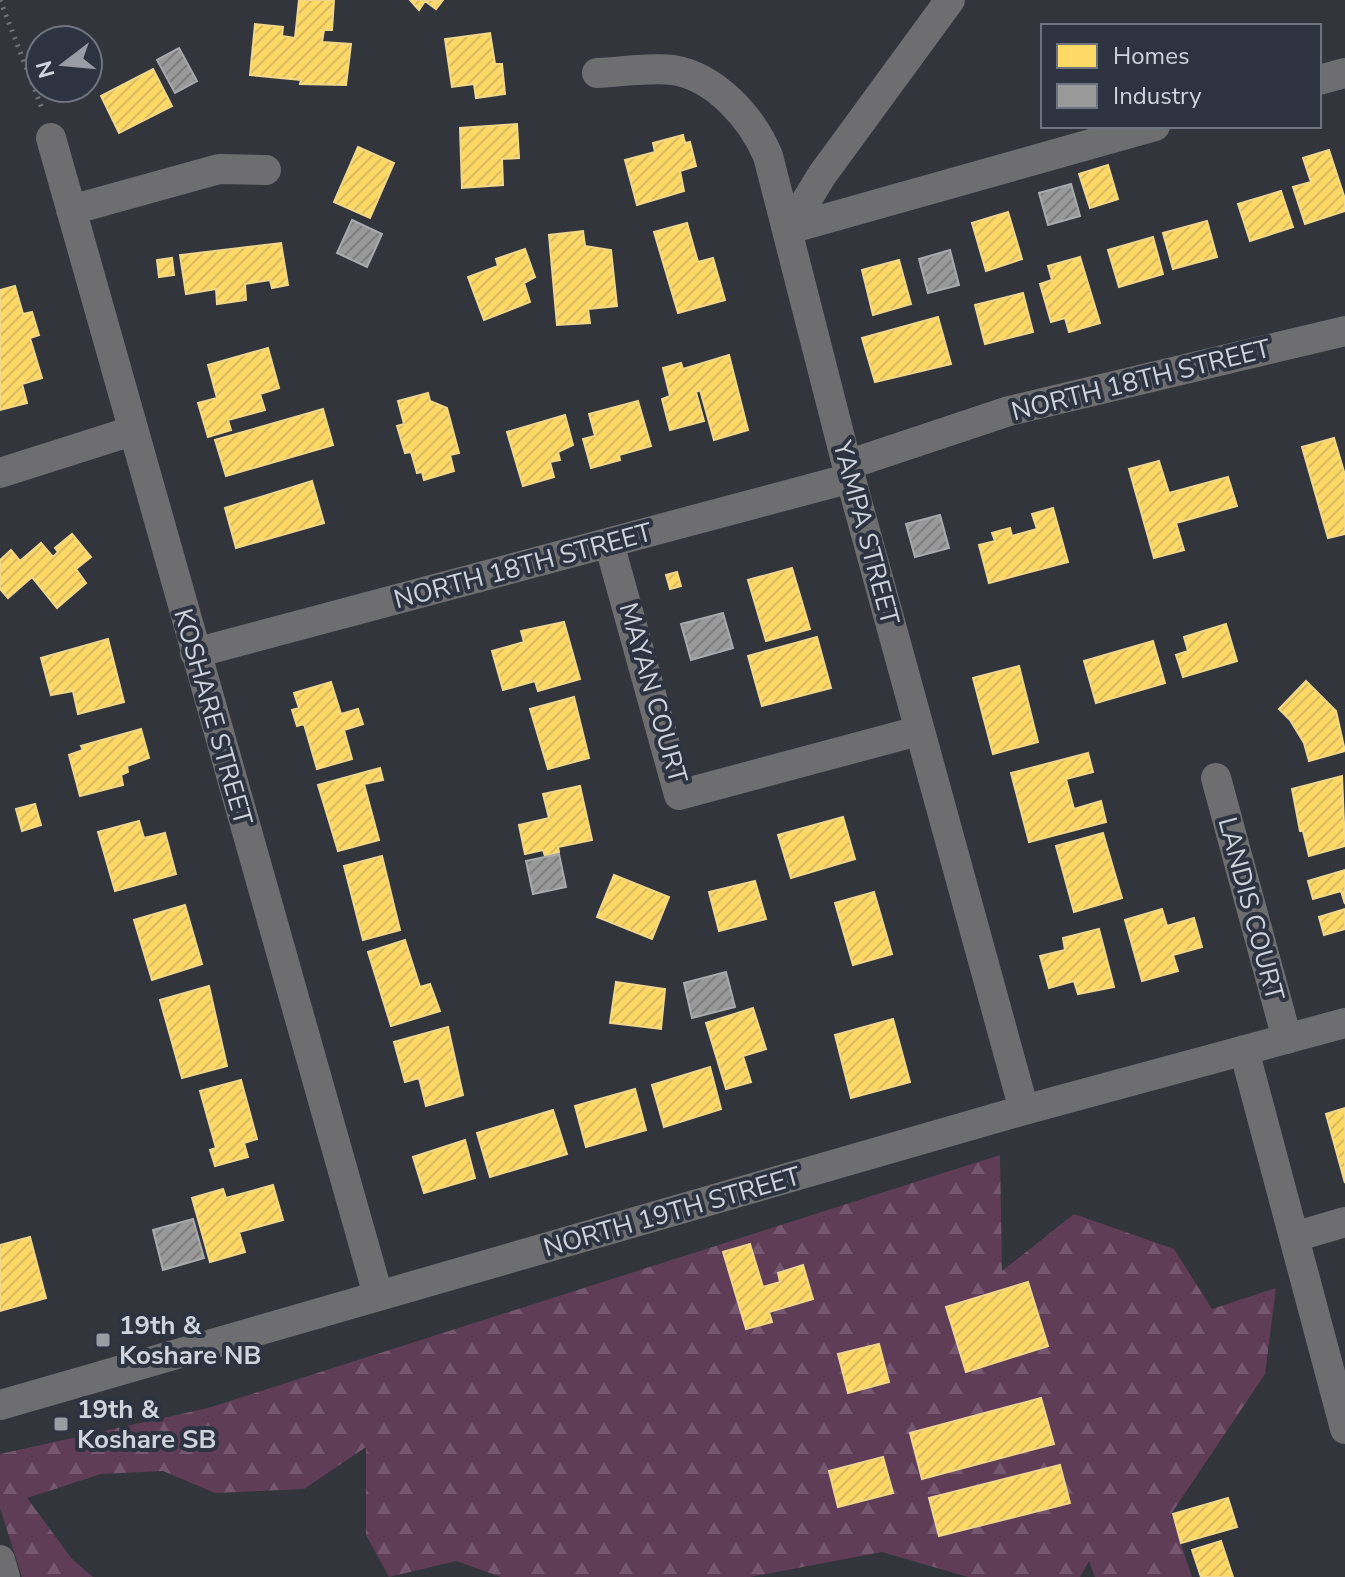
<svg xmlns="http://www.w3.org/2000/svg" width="1345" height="1577" viewBox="0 0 1345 1577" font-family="'Nunito Sans',sans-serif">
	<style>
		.forest { fill: url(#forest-firs) }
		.homes { fill: url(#homes-hatch); stroke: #f1d789; stroke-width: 2 }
		.industry { fill: url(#industry-hatch); stroke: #a9aaad; stroke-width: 2 }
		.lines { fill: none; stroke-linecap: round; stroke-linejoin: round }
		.path { stroke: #727276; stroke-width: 5; stroke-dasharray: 2 6; stroke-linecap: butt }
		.minor { stroke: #6e6d70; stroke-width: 30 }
		.poi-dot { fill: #989ca4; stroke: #2d3341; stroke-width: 3 }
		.labels { text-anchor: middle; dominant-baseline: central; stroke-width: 8; stroke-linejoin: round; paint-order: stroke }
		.street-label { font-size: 26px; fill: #cfd3dc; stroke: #2d3341 }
		.poi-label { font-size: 26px; font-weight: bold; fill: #cfd3dc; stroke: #2d3341; text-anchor: start }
	</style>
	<defs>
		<pattern id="forest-firs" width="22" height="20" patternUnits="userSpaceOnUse" patternTransform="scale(2)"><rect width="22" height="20" fill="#5f3d57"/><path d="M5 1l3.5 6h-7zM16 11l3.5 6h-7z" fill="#75586f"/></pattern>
		<pattern id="homes-hatch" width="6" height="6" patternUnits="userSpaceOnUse" patternTransform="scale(2)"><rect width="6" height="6" fill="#ffd966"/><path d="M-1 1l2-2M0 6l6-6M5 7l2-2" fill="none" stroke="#d8ba5f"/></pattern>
		<pattern id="industry-hatch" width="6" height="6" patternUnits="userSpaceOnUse" patternTransform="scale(2)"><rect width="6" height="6" fill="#999"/><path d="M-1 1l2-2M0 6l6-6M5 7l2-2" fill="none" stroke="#7e7e7f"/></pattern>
	</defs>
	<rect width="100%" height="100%" fill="#32353c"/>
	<path class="forest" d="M1000,1155L1002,1271L1074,1214L1174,1249L1212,1309L1276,1288L1265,1374L1171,1514L1192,1577H1095L1089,1561L1080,1577H968L882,1552L750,1577H501L456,1561L389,1577L366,1535V1447L304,1489L215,1493L163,1471L101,1474L27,1498L72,1559L93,1577H22L0,1508V1454L208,1408Z"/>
	<path class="homes" d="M299,0H334L332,30H324L322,42L351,44L346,85L300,84L301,80L250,75L255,24L283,27L282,36L295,38Z
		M410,0H443L436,9L425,1L419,10Z
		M490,33L495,64H502L505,94L476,98L474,84L452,87L445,39Z
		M153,69L172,106L119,133L101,96Z
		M517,124L519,158L502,159L503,185L462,188L460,128Z
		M683,135L685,143L690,142L696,166L680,171L684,191L637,205L625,160L655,152L653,143Z
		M358,147L394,163L370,218L334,202Z
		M1329,150L1345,199V211L1305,224L1293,187L1311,182L1303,158Z
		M1108,165L1118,199L1090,208L1079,174Z
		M1281,191L1293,227L1250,241L1238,204Z
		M1008,212L1022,259L986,271L972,223Z
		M1207,221L1217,257L1173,269L1163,233Z
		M687,223L698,262L713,258L725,300L678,313L654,232Z
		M583,231L585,246L611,250L617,306L588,309L590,323L557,325L549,235Z
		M1153,237L1163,274L1119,287L1108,250Z
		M281,243L288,285L272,288L270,280L245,284L246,300L217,304L216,289L186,294L180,255Z
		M525,249L535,277L524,283L530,302L484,320L468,277L498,266L496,259Z
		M1080,257L1100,323L1069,332L1065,318L1051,322L1040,284L1052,280L1048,266Z
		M172,258L174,275L159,277L157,260Z
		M899,260L911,304L873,315L862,270Z
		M15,286L23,314L32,312L39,335L30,338L42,378L22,384L27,403L0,410V290Z
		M1023,293L1033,332L985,344L975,305Z
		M938,317L951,364L875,382L862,338Z
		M268,348L279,388L260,394L265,410L228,420L231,430L208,437L198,403L217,398L208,365Z
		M729,355L748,430L714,440L700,390L696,392L704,421L670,430L662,399L670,396L663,368L681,363L683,369Z
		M428,393L430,401L447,408L459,453L450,455L454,471L424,480L422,472L417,473L411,452L405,453L397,426L404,424L398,401Z
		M638,401L651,446L619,455L620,460L591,468L583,439L595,436L589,414Z
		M323,409L333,445L226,476L215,440Z
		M565,415L573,445L558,452L560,460L550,462L554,477L523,486L507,432Z
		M1334,438L1345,475V534L1328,538L1302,447Z
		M1159,461L1169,493L1228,477L1237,506L1176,523L1184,550L1154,558L1129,469Z
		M312,481L324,523L236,548L225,508Z
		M1053,508L1068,562L989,583L979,545L995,541L992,533L1010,528L1012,536L1037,529L1032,514Z
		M72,534L91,557L76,569L86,583L57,608L32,577L8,598L0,589V560L11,550L20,561L41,543L53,557L58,552L55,548Z
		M792,568L810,629L766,641L748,580Z
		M677,572L681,586L670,589L666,575Z
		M564,622L580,679L538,691L535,681L503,690L492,651L524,642L521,631Z
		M1226,624L1237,661L1183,677L1176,655L1188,651L1184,637Z
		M817,637L831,688L762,706L748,656Z
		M108,639L124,702L78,714L73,691L51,695L41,658Z
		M1153,641L1165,683L1096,703L1084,661Z
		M1019,666L1038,742L993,754L973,678Z
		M1306,681L1336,711L1345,751L1309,761L1304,743L1290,720L1279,709Z
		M331,682L341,714L358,709L363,724L344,730L352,759L317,769L304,724L297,726L292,710L299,708L294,693Z
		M574,697L589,758L548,769L530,709Z
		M141,729L149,758L127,766L128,772L121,775L123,785L80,796L69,755L83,750L81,746Z
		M1088,753L1093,772L1066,779L1074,809L1101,801L1106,822L1029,842L1011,773Z
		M380,768L383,780L364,784L379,840L338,851L318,785Z
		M1342,776L1345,846L1309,856L1303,831H1300L1292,789Z
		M580,786L592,840L558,847L559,852L545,856L543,850L525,854L519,825L549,818L543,794Z
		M35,804L41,825L22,831L16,809Z
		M843,817L855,859L791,878L778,835Z
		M139,821L144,838L165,833L176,874L115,891L98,832Z
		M1103,833L1122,898L1074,912L1056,846Z
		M382,856L400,930L363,940L344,866Z
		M1345,870V904L1341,891L1313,899L1308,881Z
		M614,875L669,897L652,939L597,917Z
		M755,881L766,919L719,931L709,892Z
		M874,892L892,954L853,965L835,903Z
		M185,905L202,964L152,980L134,920Z
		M1162,909L1167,926L1194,918L1202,947L1173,955L1178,971L1142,981L1125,920Z
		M1345,909V929L1324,935L1319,917Z
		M1099,929L1114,987L1078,994L1074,981L1049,988L1040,956L1065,950L1063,938Z
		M405,940L420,987L430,984L440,1011L391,1026L368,952Z
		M616,982L665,989L661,1029L610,1023Z
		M209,986L227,1066L182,1078L160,1000Z
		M753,1008L766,1049L743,1056L751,1082L726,1089L706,1023Z
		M893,1019L910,1082L851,1098L835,1035Z
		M448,1027L463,1095L426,1106L419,1078L405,1082L394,1042Z
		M710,1067L721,1109L664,1127L652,1085Z
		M241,1080L257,1139L244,1143L248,1157L215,1166L210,1150L216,1148L200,1091Z
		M635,1089L646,1130L586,1147L575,1106Z
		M1345,1108V1183L1326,1114Z
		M553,1110L567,1154L490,1177L477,1133Z
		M465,1140L475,1178L424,1193L413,1157Z
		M273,1185L283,1220L239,1232L245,1252L210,1262L192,1198L223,1189L226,1198Z
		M30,1237L46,1298L0,1311V1245Z
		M750,1244L763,1287L780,1282L778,1273L803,1265L813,1299L769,1312L772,1322L746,1329L723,1252Z
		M1028,1282L1048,1346L966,1372L946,1307Z
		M879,1344L889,1382L848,1393L838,1354Z
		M1041,1398L1054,1444L922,1479L910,1433Z
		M883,1457L893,1493L838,1507L829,1471Z
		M1060,1465L1070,1503L939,1536L929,1498Z
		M1228,1498L1237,1527L1181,1543L1173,1514Z
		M1221,1541L1233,1577H1201L1192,1550Z"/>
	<path class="industry" d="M179,48L197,81L175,93L157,60Z
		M1071,184L1080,216L1048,225L1039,193Z
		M352,220L382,234L367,267L337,253Z
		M950,250L959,285L928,293L919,259Z
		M940,515L949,548L915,557L906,524Z
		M723,613L733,648L691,660L681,624Z
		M559,854L566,887L533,894L526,861Z
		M726,972L735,1007L692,1018L684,983Z
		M193,1219L204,1258L163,1270L153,1230Z"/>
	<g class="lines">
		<path class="path" d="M0,0L43,111"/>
		<path class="minor" d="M597,73C622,72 649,67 673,70C716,77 752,118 768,156L847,465L1024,1110
			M1319,80L1345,73
			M51,138L378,1295
			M71,210L219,169L266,170
			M789,229L1155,126
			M789,229L822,175L950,0
			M847,465L1009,411L1345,331
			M0,473L132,431
			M609,543L679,795L918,731
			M195,653L851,478
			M1216,778L1287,1039
			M1244,1050L1345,1429
			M1294,1237L1345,1222
			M0,1405L1024,1110L1345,1023
			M0,1560L5,1577"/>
	</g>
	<g class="poi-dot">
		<rect x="95" y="1332" width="16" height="16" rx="4"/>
		<rect x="53" y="1416" width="16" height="16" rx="4"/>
	</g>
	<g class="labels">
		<g class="street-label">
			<text transform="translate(1141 380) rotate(-14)">NORTH 18TH STREET</text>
			<text transform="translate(866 533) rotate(75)">YAMPA STREET</text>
			<text transform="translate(523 566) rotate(-15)">NORTH 18TH STREET</text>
			<text transform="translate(653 693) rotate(74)">MAYAN COURT</text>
			<text transform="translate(213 717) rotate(74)">KOSHARE STREET</text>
			<text transform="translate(1251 909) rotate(75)">LANDIS COURT</text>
			<text transform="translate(672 1212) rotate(-16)">NORTH 19TH STREET</text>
		</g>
		<g class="poi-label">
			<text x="119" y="1325">19th &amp;<tspan x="119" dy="30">Koshare NB</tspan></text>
			<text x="77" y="1409">19th &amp;<tspan x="77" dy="30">Koshare SB</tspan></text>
		</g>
	</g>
	<rect x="1041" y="24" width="280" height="104" fill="#2d3341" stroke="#6e737f" stroke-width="2"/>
	<rect x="1057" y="44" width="40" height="24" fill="#ffd966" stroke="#6e737f" stroke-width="2"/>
	<text x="1113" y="64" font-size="24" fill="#cfd3dc">Homes</text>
	<rect x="1057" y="84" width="40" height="24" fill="#999999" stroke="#6e737f" stroke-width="2"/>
	<text x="1113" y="104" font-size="24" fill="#cfd3dc">Industry</text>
	<g transform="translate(64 64) rotate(254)"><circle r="38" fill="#2d3341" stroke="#6e737f" stroke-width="2"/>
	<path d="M0-6L14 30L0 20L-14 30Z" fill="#989ca4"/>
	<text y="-12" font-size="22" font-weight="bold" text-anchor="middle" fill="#cfd3dc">N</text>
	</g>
</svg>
